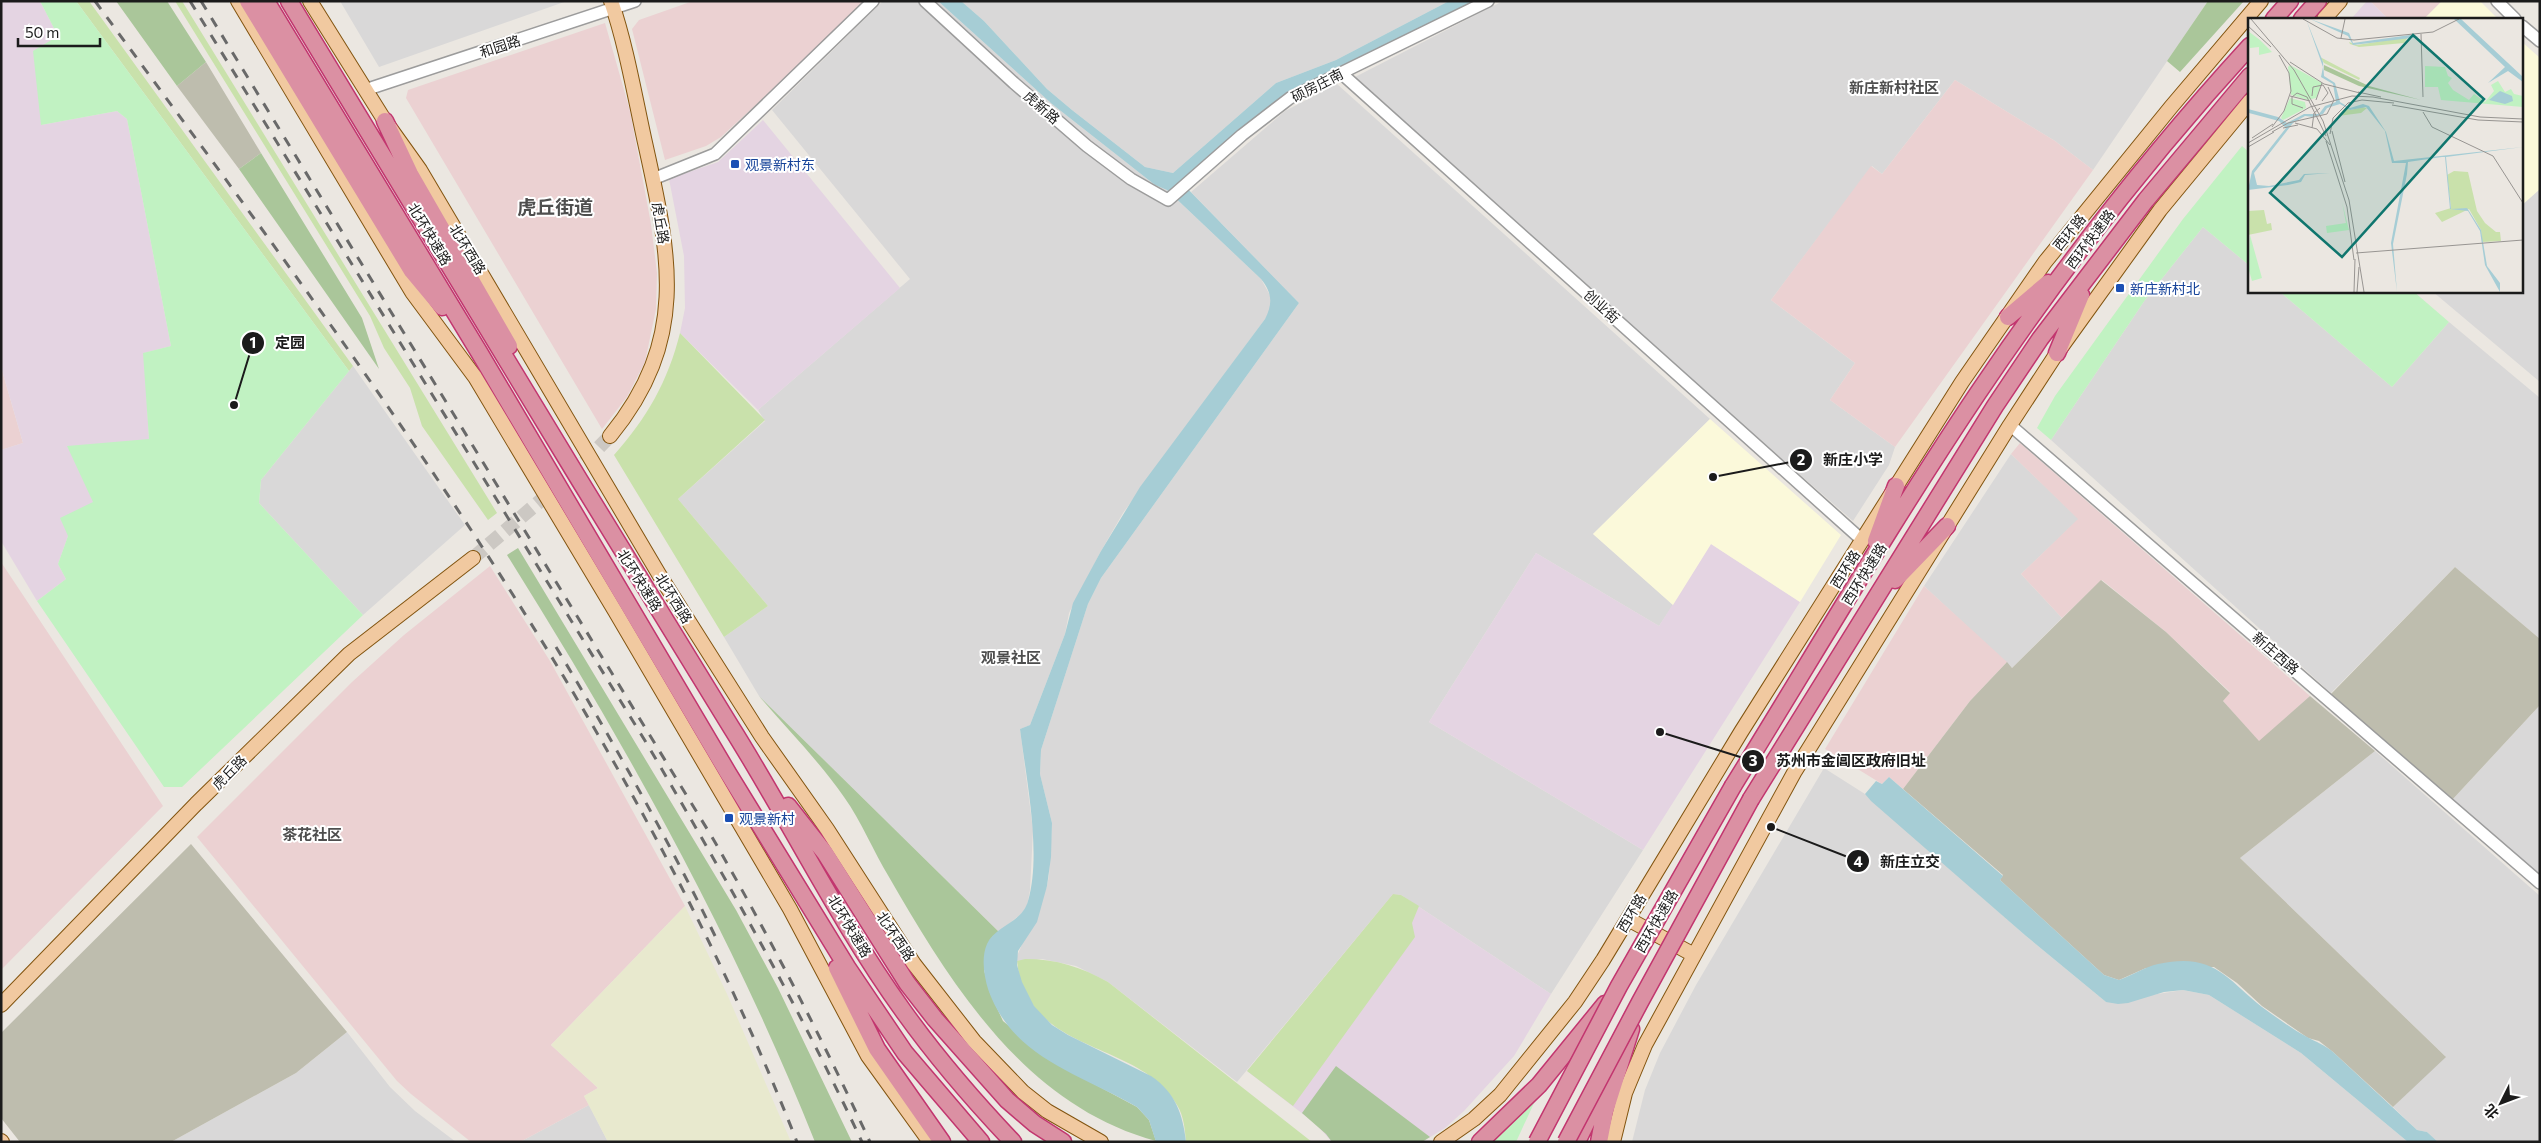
<svg xmlns="http://www.w3.org/2000/svg" width="2541" height="1143" viewBox="0 0 2541 1143" font-family="Commissioner,'Noto Sans SC',sans-serif">
	<style>
		.residential { fill: #d9d8d8 }
		.commercial { fill: #ebd1d2 }
		.industrial { fill: #e4d4e2 }
		.education { fill: #fbf9da }
		.construction { fill: #bebdae }
		.farmland { fill: #e8e9ce }
		.grass { fill: #c9e1ab }
		.forest { fill: #aac69a }
		.park { fill: #c1f2c2 }
		.water { fill: #a6cdd5 }
		.lines { fill: none; stroke-linecap: round; stroke-linejoin: round }
		.major-tunnel { stroke: #ccc8c3; stroke-width: 14; stroke-dasharray: 14 7; stroke-linecap: butt }
		.minor-casing { stroke: #9c9c9c; stroke-width: 14 }
		.major-casing { stroke: #82540f; stroke-width: 16 }
		.highway-casing { stroke: #c2366f; stroke-width: 19 }
		.minor { stroke: #fff; stroke-width: 11 }
		.major { stroke: #f1c9a0; stroke-width: 14 }
		.highway { stroke: #db90a3; stroke-width: 16 }
		.rail { stroke: #696969; stroke-width: 3; stroke-dasharray: 10 10; stroke-linecap: butt }
		.highway-bridge-casing { stroke: #c2366f; stroke-width: 19; stroke-linecap: butt }
		.highway-bridge { stroke: #db90a3; stroke-width: 16 }
		.transit-dot { fill: #1a4fb4; stroke: #fff; stroke-width: 2 }
		.labels { text-anchor: middle; dominant-baseline: central; stroke-width: 4; stroke-linejoin: round; paint-order: stroke }
		.street-label { font-size: 14px; fill: #1b1b1b; stroke: #fff }
		.transit-label { font-size: 14px; fill: #164399; stroke: #fff; text-anchor: start }
		.neighbourhood-label { font-size: 15px; font-weight: bold; fill: #4e4e4e; stroke: #fff }
		.district-label { font-size: 19px; font-weight: bold; fill: #4e4e4e; stroke: #fff }
		.inset-road { fill: none; stroke: #989592; stroke-width: 1 }
		.view { fill: #0f766e; fill-opacity: 0.15; stroke: #0f766e; stroke-width: 2.5 }
		.inset-edge { fill: none; stroke: #1b1b1b; stroke-width: 2.5 }
		.leader { fill: none; stroke: #1b1b1b; stroke-width: 2 }
		.callout-dot { fill: #1b1b1b; stroke: #fff; stroke-width: 2 }
		.mark-label { font-size: 15px; text-anchor: middle; font-weight: bold; fill: #fff }
		.callout-label { font-size: 15px; text-anchor: middle; font-weight: bold; fill: #1b1b1b; stroke: #fff; stroke-width: 4; stroke-linejoin: round; paint-order: stroke }
	</style>
	<rect width="100%" height="100%" fill="#ebe7e1"/>
	<path class="residential" d="M340,1H567L379,67Z
		M883,1H938L1052,104L1155,185L1167,190L1261,279L1271,297L1270,311L1265,319L1123,513L1101,551L1069,613L1065,634L1030,725L1020,729L1033,830L1030,890L1027,906L1022,913L999,932L759,696L724,637L768,606L678,499L765,421L758,410L910,279L772,110Z
		M961,1H1449L1336,60L1276,83L1173,173L1145,167L1072,110L1047,89L984,21Z
		M1503,1H2208L2093,170L2055,141L1955,80L1882,174L1872,166L1771,300L1855,363L1830,400L1895,447L1889,465L1853,521L1702,389L1355,77Z
		M1337,84L1710,419L1593,534L1673,605L1659,626L1536,553L1429,722L1643,850L1551,994L1401,895L1393,894L1237,1082L1108,982L1076,966L1042,959L1017,961V956L1047,886L1049,875L1052,823L1040,774L1041,750L1088,604L1101,578L1299,303L1191,192L1285,111Z
		M2540,189V382L2432,291H2522V205Z
		M2203,227L2250,266V291H2279L2392,387L2449,322L2540,398V639L2455,567L2331,693L2051,440L2145,300Z
		M353,366L465,525L363,615L259,503L261,480Z
		M2011,454L2079,519L2021,574L2062,618L2012,668L1924,586Z
		M2540,705V879L2452,800Z
		M2375,751L2540,896V1142H2438L2427,1132L2417,1130L2393,1107L2445,1056L2240,858Z
		M1824,768L1865,794L2026,936L2106,1002L2183,990L2209,995L2301,1053L2408,1142H1632L1645,1090L1660,1053L1696,985Z
		M347,1032L390,1087L415,1111L456,1142H171L296,1073Z
		M589,1105L608,1142H520Z"/>
	<path class="commercial" d="M693,1H868L721,137L706,146L665,160L632,29L639,20Z
		M2370,1H2442L2424,19H2388Z
		M605,23L630,111L651,224L657,273L656,309L645,362L627,397L602,429L406,98L408,90Z
		M1955,80L2055,141L2093,170L1895,447L1830,400L1855,363L1771,300L1871,166L1882,174Z
		M1,367L23,443L1,450Z
		M2020,443L2310,696L2259,742L2223,701L2230,692L2166,632L2102,580L2062,618L2021,574L2078,519L2011,454Z
		M1,562L163,806L1,970Z
		M490,566L550,661L685,906L551,1045L598,1088L584,1096L589,1105L520,1142H471L411,1094L397,1081L197,837L352,682L404,635Z
		M1924,586L2007,662L1970,701L1903,789L1889,777L1882,784L1825,749Z"/>
	<path class="industrial" d="M1,1H40L58,36L41,125L117,111L127,119L171,346L144,353L149,439L93,502L68,536L58,564L66,579L37,601L1,541V450L23,443L1,367Z
		M2367,1H2370L2388,19H2351Z
		M763,120L900,288L758,410L680,333L685,308L684,256L669,179L718,162Z
		M1711,544L1800,602L1643,850L1429,722L1536,553L1659,626Z
		M1393,894L1401,895L1551,994L1514,1056L1464,1111L1445,1128L1422,1142H1332L1316,1124L1247,1071Z"/>
	<path class="education" d="M2442,1H2480L2498,19H2424Z
		M2522,42L2540,58V189L2522,205Z
		M1710,419L1841,535L1800,602L1711,544L1673,605L1593,534Z"/>
	<path class="construction" d="M206,62L261,153L239,169L177,86Z
		M2455,567L2540,639V705L2452,800L2331,694Z
		M2101,580L2166,632L2230,693L2223,701L2259,741L2310,696L2375,751L2240,858L2446,1057L2393,1107L2333,1052L2319,1041L2308,1038L2262,1006L2237,983L2214,967L2146,968L2119,980L2104,975L2000,880L2003,875L1903,789L1970,701L2007,662L2012,668Z
		M191,844L347,1032L296,1073L171,1142H20L1,1118V1033Z"/>
	<path class="farmland" d="M685,906L727,994L791,1142H608L584,1096L598,1088L551,1045Z"/>
	<path class="grass" d="M76,1H89L353,366L349,371Z
		M175,1H182L497,513L488,520L422,426L410,388L384,348L370,316Z
		M680,333L765,420L678,499L768,606L724,637L614,455C647,418 668,381 680,333Z
		M1393,894L1401,895L1419,906L1412,923L1415,937L1293,1106L1247,1071Z
		M1025,959C1057,959 1081,967 1108,982L1312,1142H1186C1185,1130 1184,1116 1177,1105C1140,1039 1026,1056 1017,961Z"/>
	<path class="forest" d="M116,1H167L206,62L177,86Z
		M2208,1H2244L2180,72L2167,61Z
		M261,153L362,318L379,369L239,169Z
		M518,548L736,910L778,988L852,1142H815C733,936 625,743 507,555Z
		M759,696L999,932L992,937L984,970L990,993L1003,1021L1051,1061L1137,1107L1149,1120L1156,1141C1026,1106 952,986 889,877C873,851 862,822 844,797C819,761 787,729 759,696Z
		M1336,1066L1430,1137L1422,1142H1332L1326,1134L1302,1113Z"/>
	<path class="park" d="M40,1H76L349,371L261,480L259,503L363,615L182,787H164L37,601L66,579L58,564L68,536L60,518L93,502L67,446L149,439L143,353L171,346L127,119L117,111L41,125L33,51L58,36Z
		M2242,146L2250,153V266L2203,227L2145,300L2051,440L2037,428L2055,396L2183,219Z
		M2279,291H2413L2449,322L2392,387Z
		M1540,1090L1516,1142H1484Z"/>
	<path class="water" d="M938,1H961L984,21L1047,89L1072,110L1145,167L1173,173L1276,83L1336,60L1449,1H1478L1284,95L1181,182L1299,303L1101,578L1088,604L1041,750L1040,774L1052,823L1051,857L1047,886L1037,922L1018,951L1017,965L1022,982L1034,1006L1052,1025L1068,1035L1151,1076C1175,1092 1183,1114 1186,1142H1156L1149,1120L1137,1107C1079,1073 1012,1058 988,989C984,975 981,958 987,944C995,926 1022,923 1028,901C1042,853 1026,778 1020,729L1030,725L1065,634L1073,603L1101,551L1140,487L1265,319C1273,304 1272,292 1261,279L1167,190L1155,185L1052,104Z
		M1889,777L2003,876L2000,880L2104,975L2119,980C2133,975 2145,967 2158,964C2213,952 2225,977 2262,1007C2276,1017 2292,1029 2307,1037C2316,1042 2325,1045 2333,1052L2417,1130L2427,1132L2438,1142H2408L2301,1053L2209,995L2183,990L2164,992L2128,1003L2118,1004L2106,1002L2026,936L1871,801L1865,794L1876,781L1882,784Z"/>
	<g class="lines">
		<path class="major-tunnel" d="M473,558L579,468L610,436"/>
		<g class="minor-casing">
			<path id="minor" d="M925,1L1014,83L1087,146L1131,179L1168,200L1242,135L1290,98L1488,1
				M2497,1L2515,19
				M2522,26L2540,41
				M1341,73L1862,540
				M365,90L635,1
				M653,179L715,154L873,1
				M2010,425L2540,883"/>
		</g>
		<g class="major-casing">
			<path id="major" d="M238,1L412,292L475,377L615,611L790,909L868,1056L930,1142
				M310,1L385,121L420,170L660,576L762,737L827,829L914,964L974,1041L1023,1092L1047,1111L1101,1142
				M2324,19L2340,1
				M610,436C691,337 669,252 644,138C634,92 626,45 611,1
				M1628,919L1694,955
				M1,1005L196,804L349,654L473,558
				M1,1141L2,1142
				M1441,1142L1474,1119L1500,1095L1575,1002L1603,960L1741,732L1962,382L2045,262L2171,107L2261,1
				M1613,1142L1625,1093L1645,1045L1795,771L2010,425L2057,353L2160,210L2250,101"/>
		</g>
		<g class="highway-casing">
			<path id="highway" d="M248,1L412,271L442,307
				M266,1L479,352L728,773L847,967L905,1053L981,1142
				M289,1C436,244 582,486 731,727C790,821 839,922 904,1012C937,1058 974,1101 1013,1142
				M2274,19L2290,1
				M2302,19L2318,1
				M385,121L410,174L509,346
				M2008,317L2048,283
				M2057,353L2081,295
				M1876,541L1896,486
				M1895,580L1947,526
				M1733,786C1814,655 1892,521 1978,393C2060,271 2151,154 2250,46
				M1751,799L1995,406L2040,339L2146,200L2250,76
				M788,806L825,853L907,983L935,1019L1007,1100L1035,1124L1063,1142
				M837,968L877,1049L942,1142
				M1480,1142L1539,1085L1605,1004
				M1577,1142L1601,1092
				M1599,1142L1605,1111L1631,1029"/>
		</g>
		<use href="#minor" class="minor"/>
		<use href="#major" class="major"/>
		<use href="#highway" class="highway"/>
		<path class="rail" d="M95,1C360,363 632,720 797,1142
			M190,1L647,744C724,875 797,1003 862,1142
			M201,1L712,837C769,936 822,1038 870,1142
			M556,647C614,743 669,841 718,942"/>
		<g class="highway-bridge-casing">
			<path id="highway-bridge" d="M1537,1142L1619,986L1733,786
				M1566,1142L1640,1002L1751,799"/>
		</g>
		<use href="#highway-bridge" class="highway-bridge"/>
	</g>
	<g class="transit-dot">
		<rect x="730" y="159" width="10" height="10" rx="2.5"/>
		<rect x="2115" y="283" width="10" height="10" rx="2.5"/>
		<rect x="724" y="813" width="10" height="10" rx="2.5"/>
	</g>
	<g class="labels">
		<g class="street-label">
			<text transform="translate(500 46) rotate(-18)">和园路</text>
			<text transform="translate(1317 85) rotate(-27)">硕房庄南</text>
			<text transform="translate(1042 107) rotate(41)">虎新路</text>
			<text transform="translate(661 223) rotate(81)">虎丘路</text>
			<text transform="translate(2069 232) rotate(-51)">西环路</text>
			<text transform="translate(430 234) rotate(59)">北环快速路</text>
			<text transform="translate(2090 239) rotate(-53)">西环快速路</text>
			<text transform="translate(468 249) rotate(59)">北环西路</text>
			<text transform="translate(1602 306) rotate(42)">创业街</text>
			<text transform="translate(1845 569) rotate(-58)">西环路</text>
			<text transform="translate(1864 574) rotate(-58)">西环快速路</text>
			<text transform="translate(640 580) rotate(58)">北环快速路</text>
			<text transform="translate(674 598) rotate(58)">北环西路</text>
			<text transform="translate(2276 653) rotate(41)">新庄西路</text>
			<text transform="translate(229 772) rotate(-45)">虎丘路</text>
			<text transform="translate(1631 913) rotate(-59)">西环路</text>
			<text transform="translate(1656 921) rotate(-60)">西环快速路</text>
			<text transform="translate(850 926) rotate(59)">北环快速路</text>
			<text transform="translate(896 936) rotate(56)">北环西路</text>
		</g>
		<g class="transit-label">
			<text x="745" y="164">观景新村东</text>
			<text x="2130" y="288">新庄新村北</text>
			<text x="739" y="818">观景新村</text>
		</g>
		<g class="neighbourhood-label">
			<text x="1894" y="87">新庄新村社区</text>
			<text x="1011" y="657">观景社区</text>
			<text x="312" y="834">茶花社区</text>
		</g>
		<g class="district-label">
			<text x="555" y="206">虎丘街道</text>
		</g>
	</g>
	<g transform="translate(2248 18)">
		<rect width="275" height="275" fill="#ebe7e1"/>
		<path d="M160,19L156,25L111,29L102,26L101,24L109,27ZM72,39L112,60L111,62L76,45ZM114,89L119,90L113,95L90,98L97,90L103,92ZM206,153L220,154L229,193L237,205L248,214H252L253,223L234,224L233,212L221,191L194,204L187,195L203,190L199,157ZM16,192L19,206L23,205L24,212L0,217V193Z" fill="#c9e1ab"/>
		<path d="M76,47L121,68L173,82L111,68L76,52Z" fill="#aac69a"/>
		<path d="M0,13L12,22L24,34L11,37V29L2,30ZM42,47L74,65L68,80L60,82L43,77L40,49ZM177,48L197,49L200,58L204,60L200,65L205,72L221,82L226,76L237,84L246,73L243,67L250,63L257,74L263,71L266,76L275,78V89L193,82L190,69H177ZM42,80L57,84L58,90L35,102L33,100ZM94,184L101,212L79,215L78,208L98,205ZM2,217L14,260L4,263L0,249Z" fill="#c1f2c2"/>
		<path d="M58,1L75,44L76,58L87,65L92,84L102,90L115,86L121,88L138,114L146,143L275,129L198,139L203,191L219,190L221,193L233,212L239,248L252,265V274L237,247L232,213L220,193L202,191L197,139H194L160,144L159,156L145,226L149,274L143,225L158,145H144L137,113L118,89L102,92L92,86L79,90L75,96L66,99L57,98L45,105L6,155L9,167L21,168L51,162L56,156L82,155L57,157L53,164L40,167L0,172L4,153L38,110L31,103L1,95L0,91L30,99L39,105L56,96H71L77,88L88,84L85,66L73,59L75,49ZM62,1L101,15L105,25L162,17L171,19L105,27L100,18ZM206,1H213L275,59V64L260,53L240,65L257,49ZM252,73L264,78L265,83L257,86L241,82Z" fill="#a6cdd5"/>
		<path class="inset-road" d="M3,1L46,52L75,103L101,182L116,274M55,1L89,20L106,22L185,14L211,1M0,8L23,29M173,16L175,79M93,20L97,1M42,44L76,66L112,75M110,74L133,79M42,78L62,83M64,78L65,69L75,67L80,75L74,83M68,82L74,65M144,87L230,102L275,104M55,90L44,86V79L49,75L59,79L78,118M175,94L184,109L245,138L275,185M47,105L69,111L82,127M24,109L36,93L43,73L41,55L31,37M35,110L50,107M64,110L66,95L72,90M84,113L97,164M24,114L40,105L79,96L86,82L80,69M82,116L85,100L100,85L114,82L146,85M4,120L25,106M78,123L99,189L106,242M0,125L62,89L104,78L125,79L232,99L275,101M0,129L26,114M108,235L275,222M106,274L107,241M109,274L111,249"/>
		<path class="view" d="M165,17L236,81L94,239L22,175Z"/>
		<rect width="275" height="275" class="inset-edge"/>
	</g>
	<path class="leader" d="M234 405L253 343M1713 477L1801 460M1660 732L1753 761M1771 827L1858 861"/>
	<g class="callout-dot">
		<circle cx="234" cy="405" r="5"/>
		<circle cx="1713" cy="477" r="5"/>
		<circle cx="1660" cy="732" r="5"/>
		<circle cx="1771" cy="827" r="5"/>
		<circle cx="253" cy="343" r="12"/>
		<circle cx="1801" cy="460" r="12"/>
		<circle cx="1753" cy="761" r="12"/>
		<circle cx="1858" cy="861" r="12"/>
	</g>
	<g class="mark-label">
		<text x="253" y="348">1</text>
		<text x="1801" y="465">2</text>
		<text x="1753" y="766">3</text>
		<text x="1858" y="867">4</text>
	</g>
	<g class="callout-label">
		<text x="290" y="348">定园</text>
		<text x="1853" y="465">新庄小学</text>
		<text x="1851" y="766">苏州市金阊区政府旧址</text>
		<text x="1910" y="867">新庄立交</text>
	</g>
	<rect width="2541" height="1143" fill="none" stroke="#1b1b1b" stroke-width="5"/>
	<g transform="translate(2501 1103) rotate(228)" stroke="#ffffff" stroke-width="4" paint-order="stroke">
	<path d="M0-4L9 19L0 12L-9 19Z" fill="#1b1b1b"/>
	<text y="-8" font-size="14" font-weight="bold" text-anchor="middle" fill="#1b1b1b">北</text>
	</g>
	<path d="M18 38v8h82v-8" fill="none" stroke="#1b1b1b" stroke-width="2.5"/>
	<text x="25" y="38" font-size="15" fill="#1b1b1b" stroke="#ffffff" stroke-width="4" paint-order="stroke">50 m</text>
</svg>
